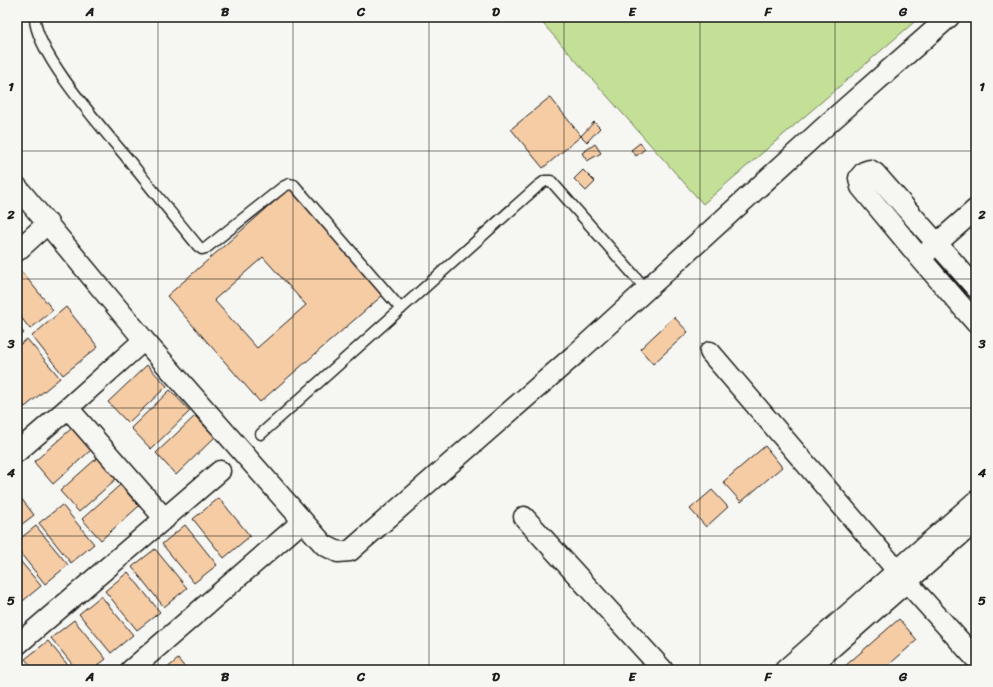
<svg xmlns="http://www.w3.org/2000/svg" width="993" height="687" viewBox="0 0 993 687" font-family="Sriracha,sans-serif">
	<style>
		.green { fill: #c4e097; stroke: #707e5a }
		.building { fill: #f6cca5; stroke: #1c1c1c; fill-rule: evenodd }
		.lines { fill: none; stroke-linecap: round; stroke-linejoin: round }
		.lane-casing { stroke: #1c1c1c; stroke-width: 13 }
		.street-casing { stroke: #1c1c1c; stroke-width: 23 }
		.lane { stroke: #f6f6f2; stroke-width: 10 }
		.street { stroke: #f6f6f2; stroke-width: 20 }
		.grid { fill: none; stroke: #1c1c1c; stroke-width: 1; stroke-opacity: 0.55 }
		.neatline { fill: none; stroke: #1c1c1c; stroke-width: 1.5 }
		.grid-label { font-size: 13px; text-anchor: middle; font-weight: bold; fill: #1c1c1c }
	</style>
	<rect width="100%" height="100%" fill="#f6f6f2"/>
	<filter id="ink" filterUnits="userSpaceOnUse"><feTurbulence type="fractalNoise" baseFrequency=".025" numOctaves="2"/><feDisplacementMap in="SourceGraphic" scale="8" xChannelSelector="R" yChannelSelector="G"/><feConvolveMatrix kernelMatrix="1 2 1 2 8 2 1 2 1" color-interpolation-filters="sRGB"/></filter>
	<g filter="url(#ink)">
		<path class="green" d="M537,17H920L703,204Z"/>
		<path class="building" d="M550,97L581,136L543,168L511,129Z
			M594,122L600,128L587,142L581,136Z
			M640,143L645,149L636,156L631,150Z
			M595,144L601,153L587,161L582,153Z
			M583,170L595,182L586,191L574,179Z
			M291,187L384,294L260,402L167,296ZM263,257L306,305L257,348L214,300Z
			M21,271L53,310L30,329L17,312V274Z
			M66,307L98,347L63,375L32,336Z
			M674,317L688,332L653,364L640,349Z
			M17,325L24,333L17,339Z
			M27,339L60,378L25,407L17,397V347Z
			M147,365L167,386L128,423L108,402Z
			M170,390L190,411L151,449L131,428Z
			M195,416L215,437L176,475L156,453Z
			M72,428L91,450L53,484L34,462Z
			M765,446L782,467L741,502L723,482Z
			M98,457L117,478L79,512L60,491Z
			M120,485L139,506L101,540L82,519Z
			M712,490L728,507L706,527L690,509Z
			M17,493L34,515L17,528Z
			M219,498L250,536L224,558L193,519Z
			M62,505L94,544L71,563L39,523Z
			M185,525L217,565L194,583L162,544Z
			M36,526L68,565L45,584L17,549V541Z
			M155,549L187,588L164,607L132,567Z
			M17,557L41,586L18,605L17,603Z
			M128,572L160,612L137,630L105,591Z
			M101,596L133,635L111,653L79,614Z
			M899,619L917,640L883,670H847L844,667Z
			M74,620L106,659L92,670H77L51,638Z
			M48,641L72,670H34L25,659Z
			M178,659L187,670H165Z"/>
		<g class="lines">
			<g class="lane-casing">
				<path id="lane" d="M35,17C34,52 104,130 127,158C151,188 174,217 198,246L202,249L206,248L283,187L289,184L294,185L401,309
					M261,434L538,186L545,181H551L646,289"/>
			</g>
			<g class="street-casing">
				<path id="street" d="M17,187L144,340L324,545L338,552L350,551L578,352L831,121L949,17
					M17,251L48,223
					M926,253L976,209
					M976,288L875,173L870,170L864,172L859,178L861,187L920,258L976,323
					M710,352L907,582L976,659
					M68,408L165,519
					M17,452L68,408L144,340
					M524,517L663,670
					M17,645L220,471
					M131,670L303,521
					M785,670L976,501
					M806,670L976,521"/>
			</g>
			<use href="#lane" class="lane"/>
			<use href="#street" class="street"/>
		</g>
	</g>
	<path class="grid" d="M158,17V670M293,17V670M429,17V670M564,17V670M700,17V670M835,17V670M17,151H976M17,279H976M17,408H976M17,536H976"/>
	<rect width="993" height="687" fill="none" stroke="#f6f6f2" stroke-width="44"/>
	<rect x="22" y="22" width="949" height="643" class="neatline"/>
	<g class="grid-label">
		<text x="90" y="16">A</text>
		<text x="225" y="16">B</text>
		<text x="361" y="16">C</text>
		<text x="496" y="16">D</text>
		<text x="632" y="16">E</text>
		<text x="768" y="16">F</text>
		<text x="903" y="16">G</text>
		<text x="11" y="91">1</text>
		<text x="982" y="91">1</text>
		<text x="11" y="219">2</text>
		<text x="982" y="219">2</text>
		<text x="11" y="348">3</text>
		<text x="982" y="348">3</text>
		<text x="11" y="477">4</text>
		<text x="982" y="477">4</text>
		<text x="11" y="605">5</text>
		<text x="982" y="605">5</text>
		<text x="90" y="681">A</text>
		<text x="225" y="681">B</text>
		<text x="361" y="681">C</text>
		<text x="496" y="681">D</text>
		<text x="632" y="681">E</text>
		<text x="768" y="681">F</text>
		<text x="903" y="681">G</text>
	</g>
</svg>
